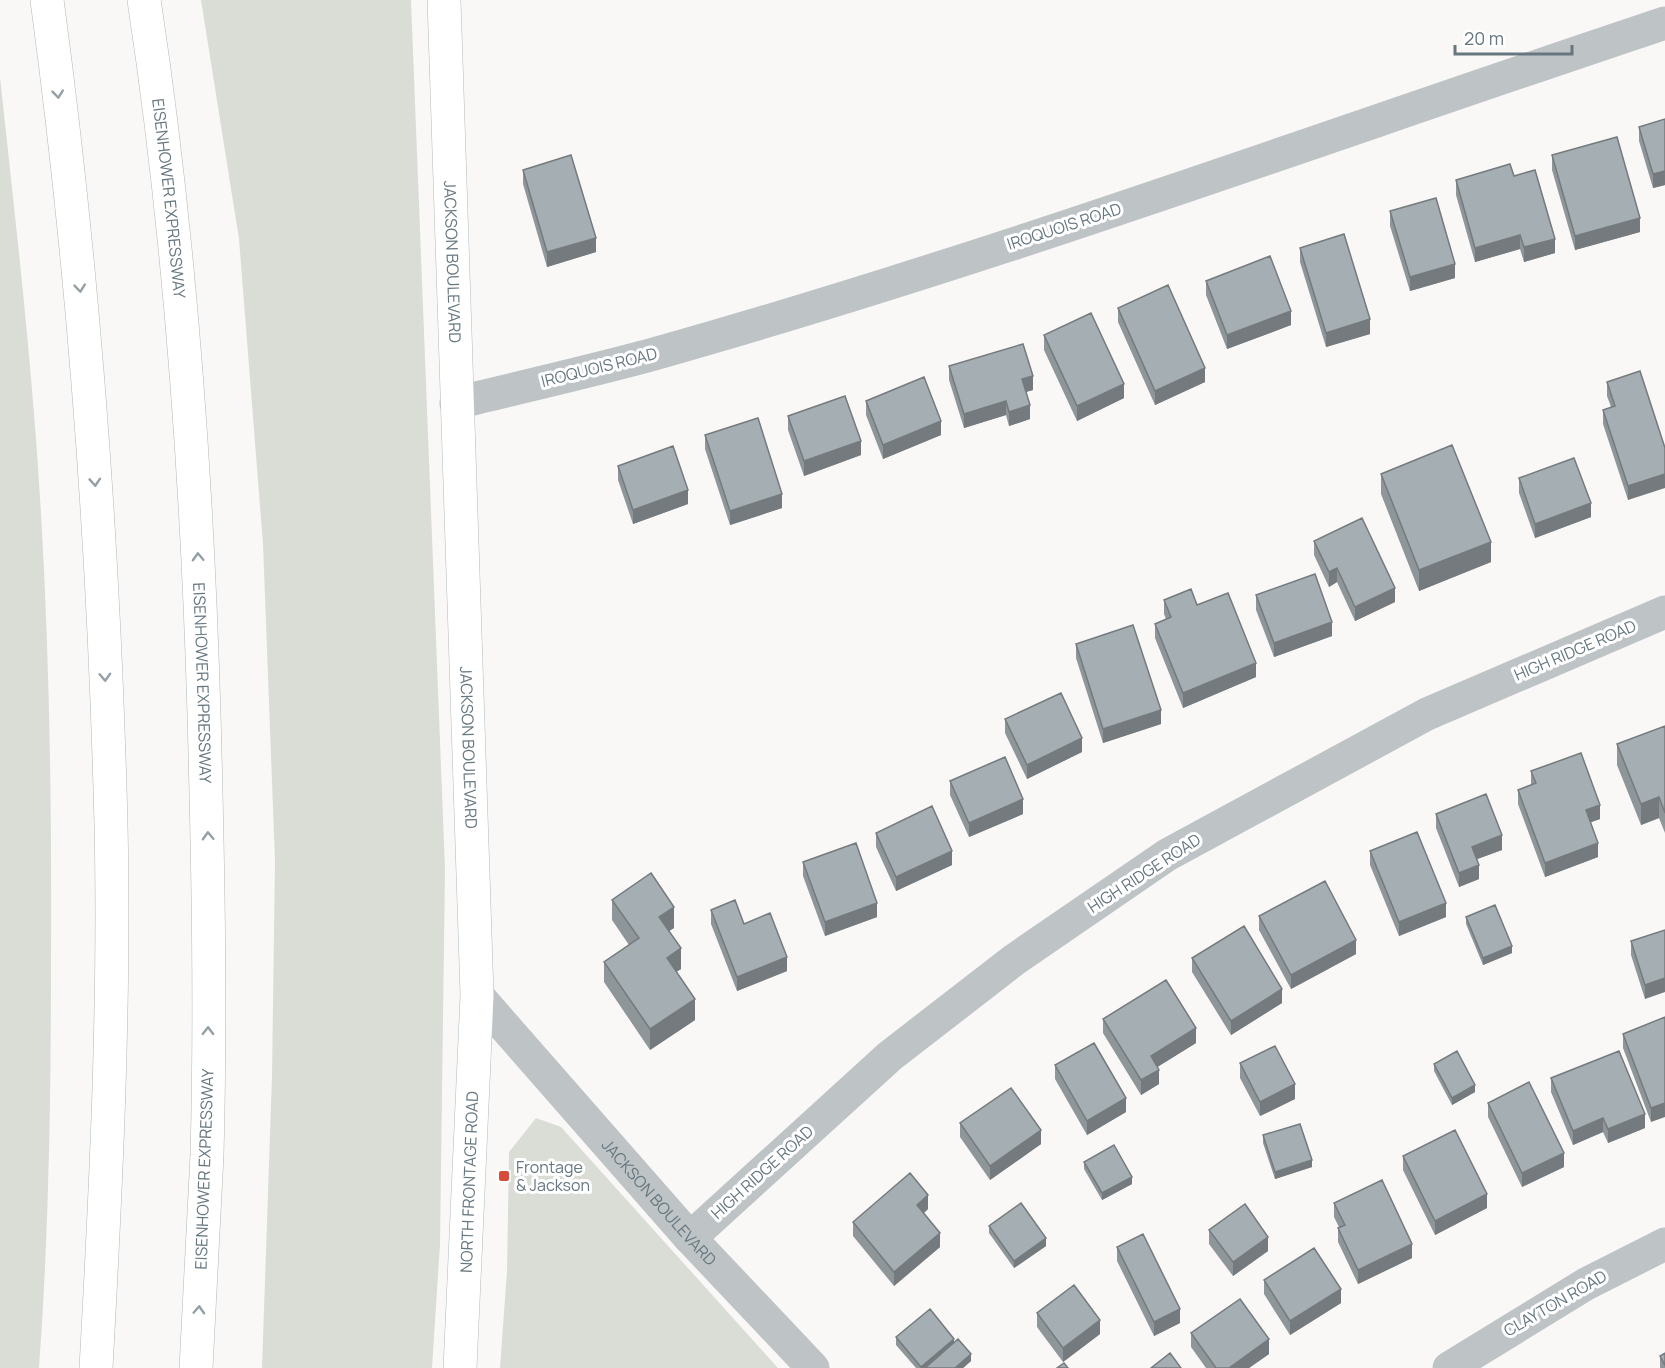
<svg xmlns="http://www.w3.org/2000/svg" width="1665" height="1368" viewBox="0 0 1665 1368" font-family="Manrope,sans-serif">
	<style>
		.green { fill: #d9ddd6 }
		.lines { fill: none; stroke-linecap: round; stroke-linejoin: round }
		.secondary-casing { stroke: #b3b9bd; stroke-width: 34 }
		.motorway-casing { stroke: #b2b7ba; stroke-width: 34 }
		.minor { stroke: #bec3c6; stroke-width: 33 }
		.secondary { stroke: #fff; stroke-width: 33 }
		.motorway { stroke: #fff; stroke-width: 33 }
		.wall { fill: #8e969a }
		.shaded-wall { fill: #747a7d }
		.building { fill: #a5afb3; stroke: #747a7d; stroke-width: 1.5 }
		.oneway { stroke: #94a0a5 }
		.poi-dot { fill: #d74c38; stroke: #fff; stroke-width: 2 }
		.labels { text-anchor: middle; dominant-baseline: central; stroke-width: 6; stroke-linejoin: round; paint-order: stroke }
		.street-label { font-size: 16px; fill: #66777f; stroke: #fff }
		.poi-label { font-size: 16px; fill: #66777f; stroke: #fff; text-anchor: start }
	</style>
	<rect width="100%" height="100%" fill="#f9f8f6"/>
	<path class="green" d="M201,0H411L445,869L440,1244L432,1368H262L272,1076L275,861L263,544L239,239Z
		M0,77C13,198 27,318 36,439C49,612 52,786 51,959C51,1095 49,1232 39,1368H0Z
		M536,1118L561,1127L778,1368H500L507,1271L509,1152Z"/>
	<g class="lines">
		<g class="secondary-casing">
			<g id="secondary">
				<path id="s2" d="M444,0L477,995L460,1368"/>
			</g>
		</g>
		<g class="motorway-casing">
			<g id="motorway">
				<path d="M47,0C84,273 104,549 111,824C115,1005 106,1187 96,1368"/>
				<path id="s3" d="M144,0C180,236 197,475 204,714C208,861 211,1008 207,1155C204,1226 199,1297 196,1368"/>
			</g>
		</g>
		<g class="minor">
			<path d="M456,403C521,387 588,372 654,354C995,258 1329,135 1665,23"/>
			<path id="s1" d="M477,995L690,1238L813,1368"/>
			<path d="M690,1238L890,1056L1014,960L1167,855L1427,714L1665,612"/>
			<path d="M1449,1368L1586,1284L1665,1244"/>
		</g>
		<use href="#secondary" class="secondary"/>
		<use href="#motorway" class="motorway"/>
	</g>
	<path class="wall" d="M1665,119V185L1653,188L1639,141V127Z
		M1552,155L1640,232L1575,250L1552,170Z
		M523,170L596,252L547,267L523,184Z
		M1514,176L1555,253L1524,262L1520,249L1475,262L1456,195V180Z
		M1390,211L1455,278L1410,291L1390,226Z
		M1300,248L1370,334L1326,347L1300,262Z
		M1206,281L1291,325L1227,349L1206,295Z
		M1118,308L1205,382L1155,405L1118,322Z
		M1044,335L1124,398L1077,421L1044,350Z
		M949,366L1033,390L1026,392L1030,419L1009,426L1006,415L964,428L949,380Z
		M1640,371L1628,500L1603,424V410L1611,407L1607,396V382Z
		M866,401L941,435L883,459L866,415Z
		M788,416L861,455L804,476L788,430Z
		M705,435L782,508L730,525L705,449Z
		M618,466L688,504L633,524L618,480Z
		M1381,474L1491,562L1419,591L1381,494Z
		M1519,478L1591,517L1535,538L1519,493Z
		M1314,541L1395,602L1355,621L1337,582L1329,587L1314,555Z
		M1256,595L1332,636L1274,657L1256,610Z
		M1164,600L1197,605L1256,677L1183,708L1155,638V624L1166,619L1164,614Z
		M1076,644L1161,724L1103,743L1076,658Z
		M1005,719L1082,752L1027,779L1005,733Z
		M1665,726V833L1659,818L1641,825L1617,765V744Z
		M1531,771L1600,819L1591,822L1598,857L1545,877L1518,804V790L1531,785Z
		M950,781L1023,814L969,837L950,795Z
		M1436,814L1502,850L1477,859L1479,879L1459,887L1436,828Z
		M876,833L952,865L896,891L876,847Z
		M1370,851L1446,917L1399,936L1370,865Z
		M803,862L877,917L825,936L803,876Z
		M612,900L674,928L669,931L681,969L676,972L695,1020L650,1050L604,982V962L629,945L612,920Z
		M711,910L744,924L787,971L737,991L711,924Z
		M1259,916L1356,954L1291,989L1259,930Z
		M1466,917L1512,953L1483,965L1466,924Z
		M1665,930L1645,999L1631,955V941Z
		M1192,958L1282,1003L1231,1035L1192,972Z
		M1665,1017L1651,1122L1623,1048V1034Z
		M1103,1019L1196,1043L1157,1067L1159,1084L1141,1095L1103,1033Z
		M1240,1063L1295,1099L1260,1116L1240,1078Z
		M1434,1064L1475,1092L1452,1105L1434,1071Z
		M1055,1065L1126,1112L1087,1135L1055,1079Z
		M1551,1078L1645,1128L1608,1143L1603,1132L1573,1145L1551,1092Z
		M1488,1103L1564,1167L1522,1187L1488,1117Z
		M960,1123L1041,1144L990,1180L960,1137Z
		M1263,1135L1312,1167L1275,1179L1263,1143Z
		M1403,1156L1487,1208L1435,1235L1403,1170Z
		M1084,1162L1132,1184L1102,1200L1084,1169Z
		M1334,1203L1412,1258L1358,1284L1338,1242V1228L1339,1227L1334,1217Z
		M928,1209L924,1213L940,1247L894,1286L853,1236V1222Z
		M989,1226L1046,1246L1014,1268L989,1233Z
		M1209,1230L1268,1251L1233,1276L1209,1244Z
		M1117,1247L1180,1323L1154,1336L1117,1261Z
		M1264,1280L1341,1303L1290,1335L1264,1294Z
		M1037,1313L1100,1334L1063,1362L1037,1327Z
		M1191,1333L1269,1354L1249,1368H1206L1191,1347Z
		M896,1337L954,1342L971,1361L963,1368H916L896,1345Z
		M1665,1353V1368H1660V1356Z"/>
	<path class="shaded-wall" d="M1665,171V185L1653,188V174Z
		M1640,218V232L1575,250V236Z
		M1520,235V249L1475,262V248Z
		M596,238V252L547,267V252Z
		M1555,239V253L1524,262V247Z
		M1455,264V278L1410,291V277Z
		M1291,311V325L1227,349V335Z
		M1370,319V334L1326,347V333Z
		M1205,368V382L1155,405V391Z
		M1033,376V390L1022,393V379Z
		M1124,384V398L1077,421V406Z
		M1006,401V415L964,428V414Z
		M1030,405V419L1009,426V412Z
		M941,421V435L883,459V445Z
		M861,441V455L804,476V461Z
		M1665,474V488L1628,500V486Z
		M688,490V504L633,524V510Z
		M782,494V508L730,525V511Z
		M1591,503V517L1535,538V524Z
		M1491,542V562L1419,591V570Z
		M1337,568V582L1329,587V572Z
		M1395,588V602L1355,621V607Z
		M1332,622V636L1274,657V643Z
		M1256,663V677L1183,708V693Z
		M1161,710V724L1103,743V729Z
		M1082,738V752L1027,779V765Z
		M1659,797V818L1641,825V804Z
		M1023,799V814L969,837V823Z
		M1600,805V819L1586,824V810Z
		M1502,835V850L1472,861V847Z
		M1598,843V857L1545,877V863Z
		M952,851V865L896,891V877Z
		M1479,865V879L1459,887V873Z
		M877,903V917L825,936V922Z
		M1446,903V917L1399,936V922Z
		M674,907V928L659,937V917Z
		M1356,940V954L1291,989V975Z
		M1512,946V953L1483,965V958Z
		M681,948V969L667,978V958Z
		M787,957V971L737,991V977Z
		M1665,978V992L1645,999V985Z
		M1282,989V1003L1231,1035V1021Z
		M695,999V1020L650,1050V1029Z
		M1196,1028V1043L1151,1071V1056Z
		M1159,1070V1084L1141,1095V1080Z
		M1295,1084V1099L1260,1116V1102Z
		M1475,1085V1092L1452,1105V1098Z
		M1126,1098V1112L1087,1135V1121Z
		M1665,1103V1117L1651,1122V1108Z
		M1645,1114V1128L1608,1143V1129Z
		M1603,1118V1132L1573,1145V1131Z
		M1041,1130V1144L990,1180V1166Z
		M1564,1153V1167L1522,1187V1173Z
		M1312,1160V1167L1275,1179V1172Z
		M1132,1177V1184L1102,1200V1193Z
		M1487,1194V1208L1435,1235V1221Z
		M928,1195V1209L917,1219V1205Z
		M940,1233V1247L894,1286V1272Z
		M1268,1237V1251L1233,1276V1262Z
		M1046,1238V1246L1014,1268V1261Z
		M1412,1244V1258L1358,1284V1270Z
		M1341,1289V1303L1290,1335V1321Z
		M1180,1309V1323L1154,1336V1322Z
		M1100,1320V1334L1063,1362V1348Z
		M954,1339V1346L928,1368H921V1367Z
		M1269,1339V1354L1249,1368H1229Z
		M971,1354V1361L963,1368H955Z"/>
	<path class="building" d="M1665,119V171L1653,174L1639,127Z
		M1617,137L1640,218L1575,236L1552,155Z
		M571,155L596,238L547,252L523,170Z
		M1510,164L1514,176L1535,170L1555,239L1524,247L1520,235L1475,248L1456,180Z
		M1436,198L1455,264L1410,277L1390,211Z
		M1344,234L1370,319L1326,333L1300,248Z
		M1270,256L1291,311L1227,335L1206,281Z
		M1168,285L1205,368L1155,391L1118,308Z
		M1091,313L1124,384L1077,406L1044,335Z
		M1023,344L1033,376L1022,379L1030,405L1009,412L1006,401L964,414L949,366Z
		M1640,371L1665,448V474L1628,486L1603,410L1615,406L1607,382Z
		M924,377L941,421L883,445L866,401Z
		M845,396L861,441L804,461L788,416Z
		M758,418L782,494L730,511L705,435Z
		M1452,445L1491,542L1419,570L1381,474Z
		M673,446L688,490L633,510L618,466Z
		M1574,458L1591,503L1535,524L1519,478Z
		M1362,518L1395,588L1355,607L1337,568L1329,572L1314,541Z
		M1315,574L1332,622L1274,643L1256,595Z
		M1191,589L1197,605L1228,593L1256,663L1183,693L1155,624L1171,617L1164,600Z
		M1133,625L1161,710L1103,729L1076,644Z
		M1061,693L1082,738L1027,765L1005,719Z
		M1665,726V813L1659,797L1641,804L1617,744Z
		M1581,753L1600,805L1586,810L1598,843L1545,863L1518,790L1536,783L1531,771Z
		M1005,757L1023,799L969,823L950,781Z
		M1486,794L1502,835L1472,847L1479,865L1459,873L1436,814Z
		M932,806L952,851L896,877L876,833Z
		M1417,832L1446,903L1399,922L1370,851Z
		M856,843L877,903L825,922L803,862Z
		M651,873L674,907L659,917L681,948L667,958L695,999L650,1029L604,962L639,938L612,900Z
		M1325,881L1356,940L1291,975L1259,916Z
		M735,900L744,924L770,913L787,957L737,977L711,910Z
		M1495,905L1512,946L1483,958L1466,917Z
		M1244,926L1282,989L1231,1021L1192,958Z
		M1665,930V978L1645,985L1631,941Z
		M1166,980L1196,1028L1151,1056L1159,1070L1141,1080L1103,1019Z
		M1665,1017V1103L1651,1108L1623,1034Z
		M1094,1043L1126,1098L1087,1121L1055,1065Z
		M1275,1046L1295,1084L1260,1102L1240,1063Z
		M1457,1051L1475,1085L1452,1098L1434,1064Z
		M1619,1051L1645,1114L1608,1129L1603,1118L1573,1131L1551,1078Z
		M1529,1082L1564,1153L1522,1173L1488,1103Z
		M1011,1088L1041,1130L990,1166L960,1123Z
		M1300,1124L1312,1160L1275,1172L1263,1135Z
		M1455,1130L1487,1194L1435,1221L1403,1156Z
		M1114,1145L1132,1177L1102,1193L1084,1162Z
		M910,1173L928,1195L917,1205L940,1233L894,1272L853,1222Z
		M1382,1180L1412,1244L1358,1270L1338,1228L1345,1225L1334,1203Z
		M1021,1203L1046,1238L1014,1261L989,1226Z
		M1245,1204L1268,1237L1233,1262L1209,1230Z
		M1143,1234L1180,1309L1154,1322L1117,1247Z
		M1314,1248L1341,1289L1290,1321L1264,1280Z
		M1074,1285L1100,1320L1063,1348L1037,1313Z
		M1240,1299L1269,1339L1229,1368H1216L1191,1333Z
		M930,1309L954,1339L921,1367L896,1337Z
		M958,1339L971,1354L955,1368H925Z
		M1170,1353L1181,1368H1151Z
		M1665,1353V1365L1660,1356Z
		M1064,1363L1068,1368H1057Z"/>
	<defs><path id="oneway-chevron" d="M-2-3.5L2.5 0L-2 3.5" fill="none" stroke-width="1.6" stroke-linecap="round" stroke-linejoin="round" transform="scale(1.5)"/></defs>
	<g class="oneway">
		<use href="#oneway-chevron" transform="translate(58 94) rotate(84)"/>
		<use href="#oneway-chevron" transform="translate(80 288) rotate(84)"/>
		<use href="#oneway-chevron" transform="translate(95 482) rotate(86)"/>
		<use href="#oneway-chevron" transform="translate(198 557) rotate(-92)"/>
		<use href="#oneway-chevron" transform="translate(105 677) rotate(88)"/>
		<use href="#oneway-chevron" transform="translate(208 836) rotate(-92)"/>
		<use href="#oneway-chevron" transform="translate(208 1031) rotate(-89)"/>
		<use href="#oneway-chevron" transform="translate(199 1310) rotate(-87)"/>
	</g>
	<rect class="poi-dot" x="498" y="1170" width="12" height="12" rx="3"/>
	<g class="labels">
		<g class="street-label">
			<text stroke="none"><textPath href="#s3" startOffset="200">EISENHOWER EXPRESSWAY</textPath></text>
			<text transform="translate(1064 226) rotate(-18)">IROQUOIS ROAD</text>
			<text stroke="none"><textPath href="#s2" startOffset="262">JACKSON BOULEVARD</textPath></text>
			<text transform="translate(599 367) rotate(-14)">IROQUOIS ROAD</text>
			<text transform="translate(1575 650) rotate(-23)">HIGH RIDGE ROAD</text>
			<text stroke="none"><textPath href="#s3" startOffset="686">EISENHOWER EXPRESSWAY</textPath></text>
			<text stroke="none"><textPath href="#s2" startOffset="748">JACKSON BOULEVARD</textPath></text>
			<text transform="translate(1144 873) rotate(-33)">HIGH RIDGE ROAD</text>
			<text transform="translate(204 1169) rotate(-88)">EISENHOWER EXPRESSWAY</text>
			<text transform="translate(762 1172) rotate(-42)">HIGH RIDGE ROAD</text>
			<text transform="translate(469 1182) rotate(-88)">NORTH FRONTAGE ROAD</text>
			<text stroke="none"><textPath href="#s1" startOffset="276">JACKSON BOULEVARD</textPath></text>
			<text transform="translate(1555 1303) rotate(-30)">CLAYTON ROAD</text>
		</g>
		<g class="poi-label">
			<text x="516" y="1167">Frontage<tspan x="516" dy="18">&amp; Jackson</tspan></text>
		</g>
	</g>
	<path d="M1455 45v9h117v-9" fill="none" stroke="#66777f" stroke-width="3"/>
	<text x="1464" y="45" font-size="18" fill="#66777f" stroke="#ffffff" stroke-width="4.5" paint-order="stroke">20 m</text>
</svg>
